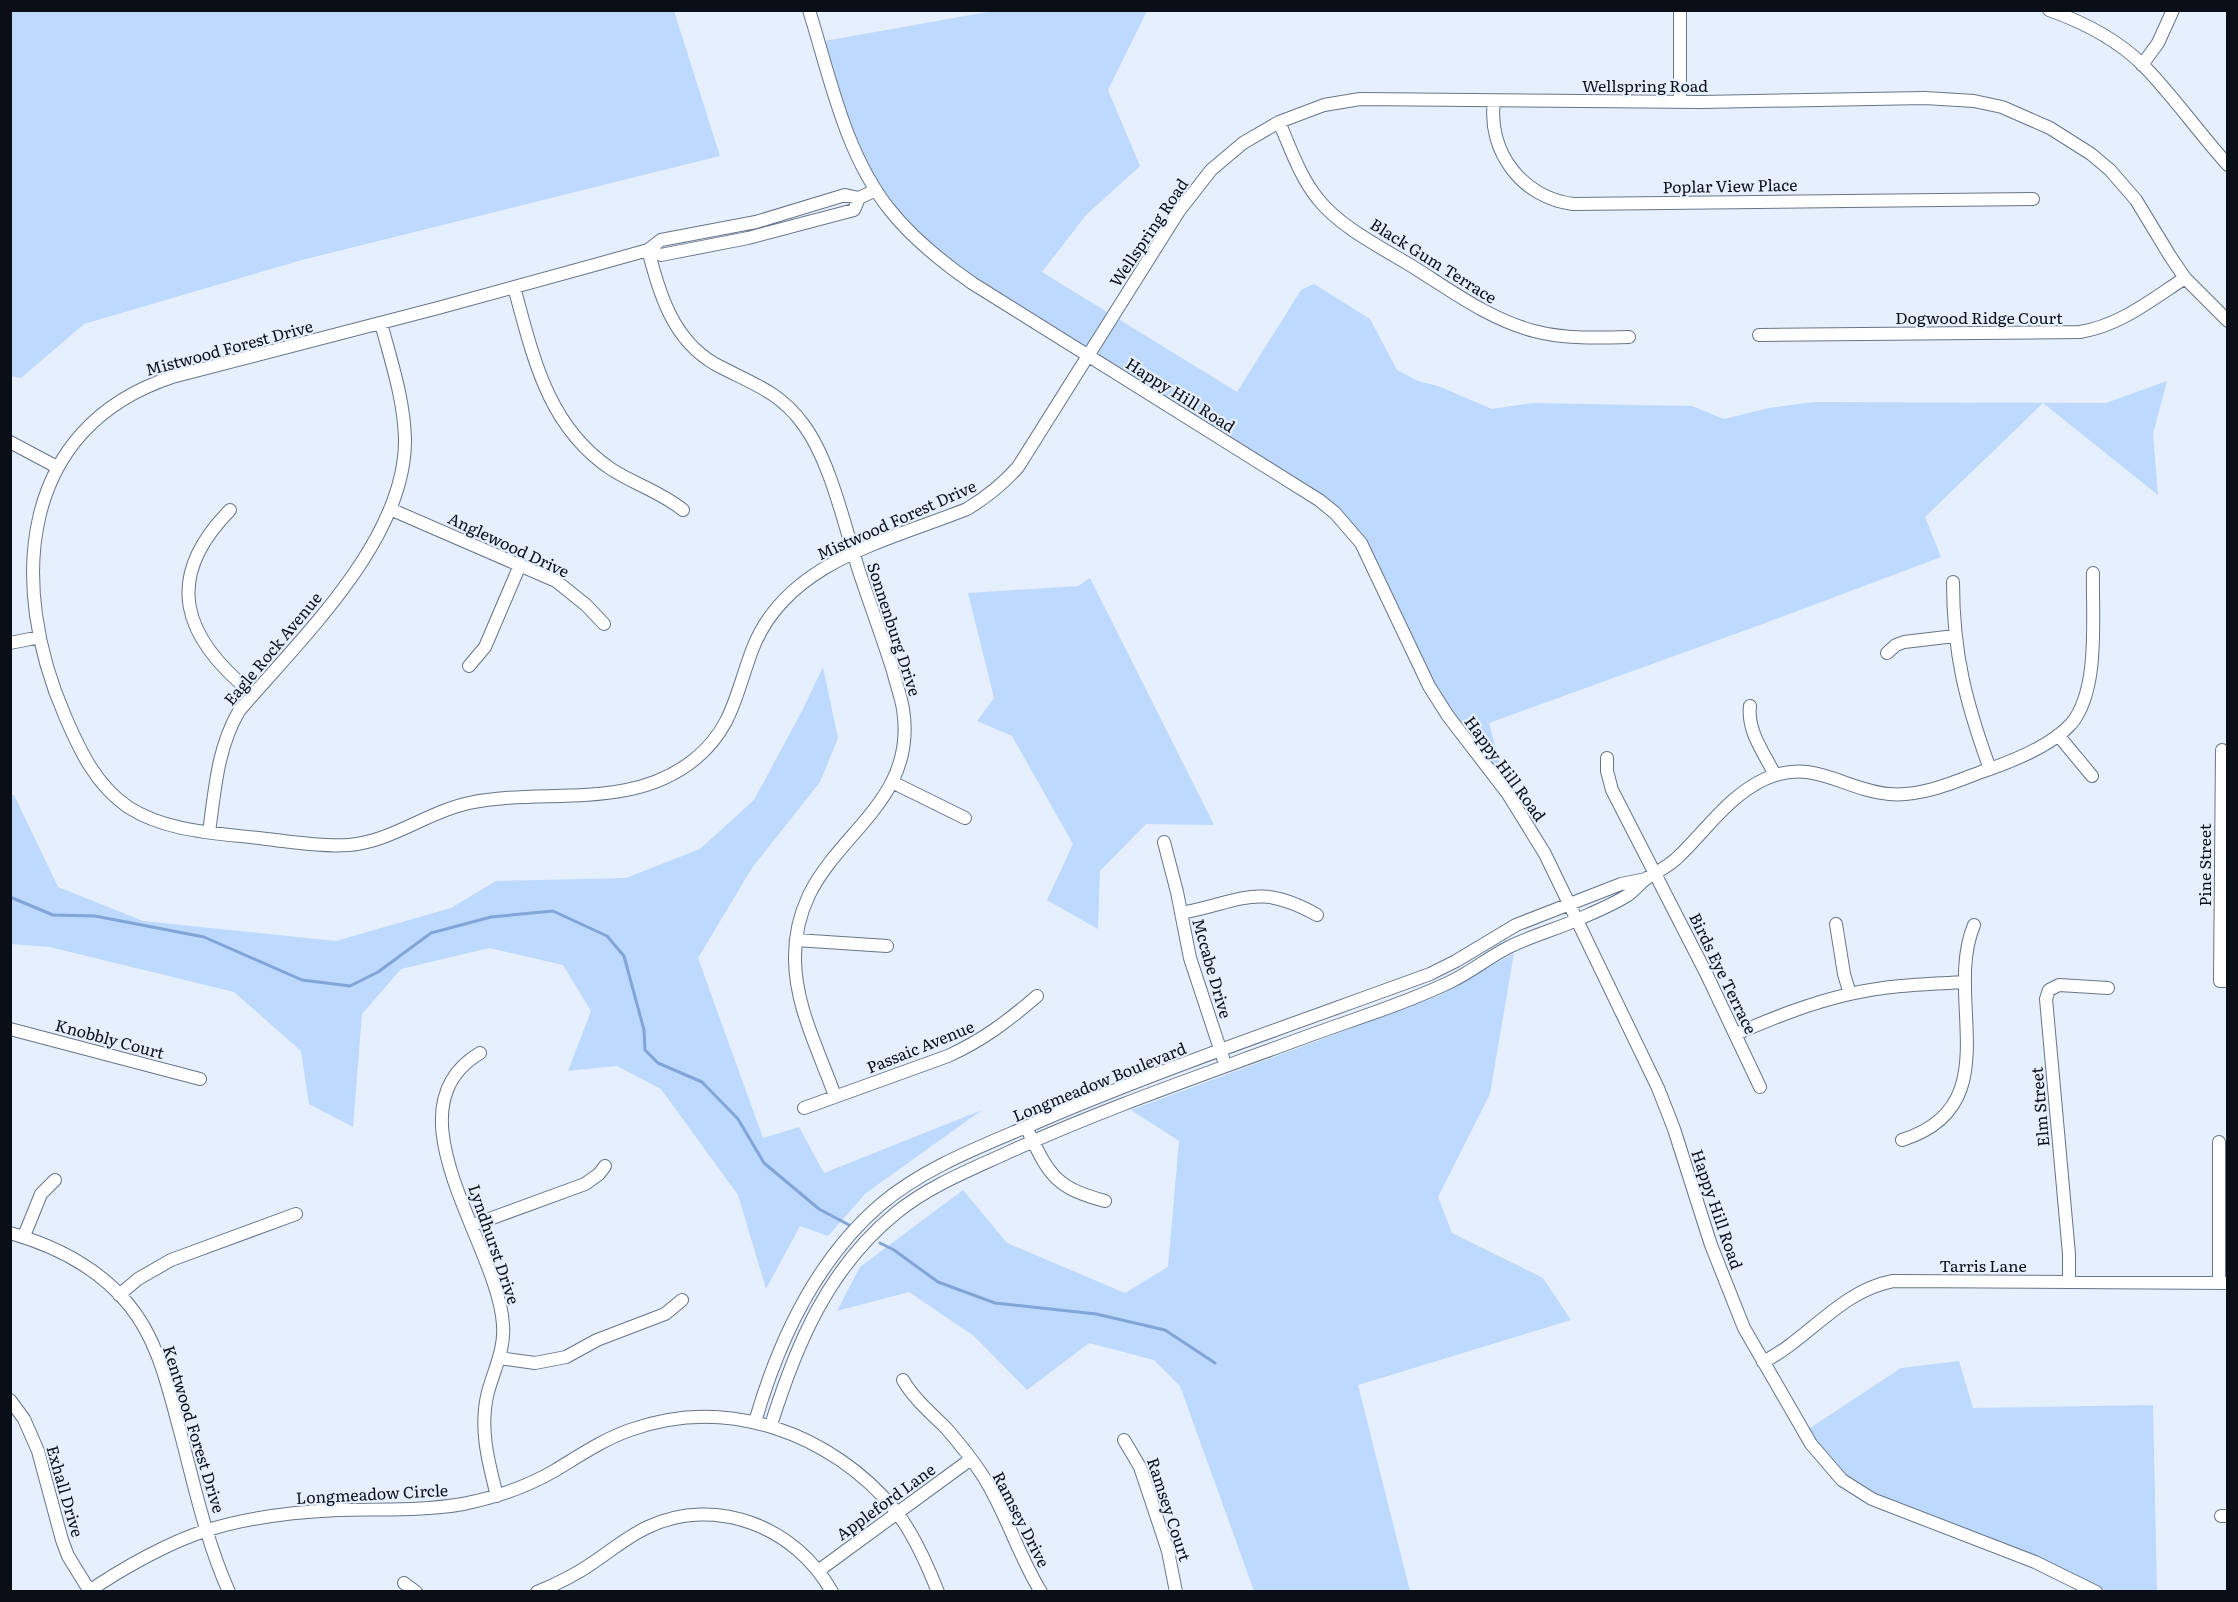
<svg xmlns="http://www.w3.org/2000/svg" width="2238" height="1602" viewBox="0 0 2238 1602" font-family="Literata,serif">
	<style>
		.green { fill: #bed9fe }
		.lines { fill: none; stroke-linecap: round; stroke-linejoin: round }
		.stream { stroke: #81a5d7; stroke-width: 3 }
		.minor-casing { stroke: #67758a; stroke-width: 14 }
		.minor { stroke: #fff; stroke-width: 12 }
		.labels { text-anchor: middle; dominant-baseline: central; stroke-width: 4.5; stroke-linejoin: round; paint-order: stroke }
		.street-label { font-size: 16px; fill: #0a0f17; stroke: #e5effd }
	</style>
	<rect width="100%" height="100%" fill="#e5effd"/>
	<path class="green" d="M10,11H674L720,156L302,260L84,324L21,378L11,376Z
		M993,11H1147L1108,90L1140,166L1086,215L1042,272L1237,392L1301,290L1314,284L1370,319L1397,370L1418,381L1438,386L1492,409L1533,403L1692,406L1724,419L1769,408L1814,402L2106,403L2167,381L2153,434L2158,495L2043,403L1925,517L1941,557L1760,625L1489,723L1508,794L1448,716L1367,553L1335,513L956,272L876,190L819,42Z
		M1090,578L1214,825L1146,824L1100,871L1098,929L1047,900L1073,844L1012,736L977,721L994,698L968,593L1078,586Z
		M823,667L838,738L820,782L752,868L698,958L763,1138L799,1127L824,1173L982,1110L866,1193L828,1236L800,1226L766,1289L738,1195L661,1089L617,1066L568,1071L591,1011L563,965L489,948L401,969L362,1014L353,1127L309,1104L301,1051L234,992L50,947L11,944V795H14L58,887L143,921L336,941L451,908L496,881L626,878L700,849L754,800L803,709Z
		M1514,953L1490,1094L1438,1197L1452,1233L1543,1278L1571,1320L1358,1385L1410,1591H1254L1180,1386L1154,1360L1089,1343L1027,1390L974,1336L909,1292L837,1311L860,1267L963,1190L1007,1243L1125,1293L1168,1267L1179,1141L1131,1110L1438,996Z
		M1959,1361L1973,1408L2153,1405L2157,1591H2096L1857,1491L1804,1432L1901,1368Z"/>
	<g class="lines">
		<path class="stream" d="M10,897L53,915L95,916L204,937L302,980L350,986L378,972L431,933L491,917L553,911L607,936L624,956L644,1030L645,1050L658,1063L702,1082L738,1119L764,1163L819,1209L851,1226
			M880,1243L894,1250L938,1282L995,1303L1096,1314L1165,1330L1215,1363"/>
		<g class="minor-casing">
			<path id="minor" d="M809,10C830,77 845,154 890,210C913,239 942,262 972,283L1319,500L1335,513L1361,543L1429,686L1448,716L1508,794L1545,854L1658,1088L1674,1129L1711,1245L1744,1328L1811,1444L1842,1480L1872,1499L2035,1562L2096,1592
				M1680,10V102
				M2049,10C2083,22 2119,41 2144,66C2174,97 2199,133 2228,165
				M2142,65L2158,43L2173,10
				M1494,101C1487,152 1523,198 1573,204L2033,199
				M1279,122C1290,147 1300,177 1318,199C1339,226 1380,247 1410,265C1449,289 1488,319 1534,331C1564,339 1598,338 1629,337
				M876,190L859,198L845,195L756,222L661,240L648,250L598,264L438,308L172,377C18,428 8,585 65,716C80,751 96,785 128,807C168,833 221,833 266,839C293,842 322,847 349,845C393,841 427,812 469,803C544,787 630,812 695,759C734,727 736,691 753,648C787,561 890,540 967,509C987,497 1003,484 1018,467L1179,211L1211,170L1243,143L1279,122L1324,105L1360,99L1701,102L1925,98L1974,101L2002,107L2050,128L2091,154L2110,170L2136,200L2170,256L2185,278L2228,321
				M648,250C660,294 672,339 715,364C750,383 778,390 803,424C831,461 845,529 860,574C871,607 883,639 893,671C896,684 901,696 903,709C917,797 841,830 809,895C800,914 795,935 795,956C794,1004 819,1051 835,1096
				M648,250L661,255L748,238L854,210L859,198
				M514,287C533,356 547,426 611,469C634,484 661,492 683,510
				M1759,335L2080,332C2121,325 2151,300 2185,278
				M10,442L57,467
				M390,509L556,581L586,605L604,624
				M230,510C162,579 183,638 253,694
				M1953,582C1953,654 1966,703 1990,769
				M10,643L40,637
				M1887,653L1896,645L1904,642L1955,636
				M469,666L485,647L520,565
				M1750,706C1747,731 1764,753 1775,775
				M2058,735L2092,776
				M2222,750L2220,981H2228
				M1607,758V771L1612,790L1706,973L1760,1087
				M892,782L965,818
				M209,832C215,790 217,749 239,711C300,639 406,540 405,439C404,399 391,361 381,323
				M1164,842L1177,892L1190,958L1223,1058
				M1181,913C1241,902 1257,881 1317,915
				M1836,924L1844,974L1850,994
				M796,940L887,946
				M10,1029L200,1079
				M1736,1034C1773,1018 1810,1003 1850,994C1888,985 1927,984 1965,982
				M480,1053C384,1110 499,1246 503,1325C505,1349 494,1370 488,1392C479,1427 488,1461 497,1496
				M804,1108L948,1056C983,1040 1008,1021 1037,996
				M1029,1133C1050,1177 1057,1188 1105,1201
				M1902,1140C2010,1106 1943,999 1974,925
				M473,1225L585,1184L599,1174L605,1166
				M10,1233C56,1246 98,1267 129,1305C158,1340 168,1387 180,1431C194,1484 206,1541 229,1592
				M24,1236L41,1194L55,1180
				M2069,1282V1254L2046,999L2049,990L2059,985L2108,988
				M2219,1283V1142
				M119,1295L138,1279L171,1260L296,1214
				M499,1358L535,1363L566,1357L597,1340L665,1314L682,1300
				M1763,1362C1809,1339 1840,1291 1893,1281L2228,1283
				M903,1380C914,1399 931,1413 946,1428C959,1443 972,1459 983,1476C1006,1512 1018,1555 1041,1592
				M10,1400L24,1419L38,1451L62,1540L68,1556L89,1590
				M755,1422C778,1342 815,1261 880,1205C926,1166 985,1145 1040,1121C1167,1067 1299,1022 1430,974L1456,961L1516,925L1621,884L1646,879
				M771,1425C796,1345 828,1268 896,1213C929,1186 970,1170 1009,1152C1103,1109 1200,1076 1297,1040C1348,1021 1402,1005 1450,982C1471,972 1489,957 1509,947C1533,935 1558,929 1581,918C1597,911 1614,904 1628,895C1635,890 1640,883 1647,878C1657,872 1667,867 1676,859C1705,832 1728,796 1765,779C1814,757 1843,790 1889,794C1920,797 1952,783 1981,772C2008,763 2051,746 2071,724C2100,690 2092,616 2093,573
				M1124,1440L1140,1467L1168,1551L1176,1592
				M2221,1516H2228
				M818,1571L971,1459
				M404,1583L416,1592
				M88,1592C121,1569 171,1541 208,1530C249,1517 295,1512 337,1510C379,1509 422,1511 463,1504C494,1498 526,1487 554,1471C579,1456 602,1440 630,1430C727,1395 831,1433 895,1510C914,1534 927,1564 938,1592
				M537,1592C557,1584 577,1574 594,1562C612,1550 628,1536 648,1527C716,1495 796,1527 832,1592"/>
		</g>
		<use href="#minor" class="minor"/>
	</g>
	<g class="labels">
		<g class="street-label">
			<text x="1645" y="85">Wellspring Road</text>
			<text transform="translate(1730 185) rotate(-1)">Poplar View Place</text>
			<text transform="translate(1148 232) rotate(-56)">Wellspring Road</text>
			<text transform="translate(1434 260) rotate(32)">Black Gum Terrace</text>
			<text x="1979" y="317">Dogwood Ridge Court</text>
			<text transform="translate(229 347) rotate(-15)">Mistwood Forest Drive</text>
			<text transform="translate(1181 394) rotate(32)">Happy Hill Road</text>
			<text transform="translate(896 519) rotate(-24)">Mistwood Forest Drive</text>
			<text transform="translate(509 544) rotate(25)">Anglewood Drive</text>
			<text transform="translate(895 629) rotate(72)">Sonnenburg Drive</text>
			<text transform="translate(272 648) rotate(-50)">Eagle Rock Avenue</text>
			<text transform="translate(1506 768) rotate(54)">Happy Hill Road</text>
			<text transform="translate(2204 865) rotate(-90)">Pine Street</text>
			<text transform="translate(1213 968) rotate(74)">Mccabe Drive</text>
			<text transform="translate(1724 973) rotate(64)">Birds Eye Terrace</text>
			<text transform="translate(110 1038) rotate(15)">Knobbly Court</text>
			<text transform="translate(920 1046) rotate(-22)">Passaic Avenue</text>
			<text transform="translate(1099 1081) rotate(-22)">Longmeadow Boulevard</text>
			<text transform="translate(2039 1107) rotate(-95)">Elm Street</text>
			<text transform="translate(1718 1209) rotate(71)">Happy Hill Road</text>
			<text transform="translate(495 1244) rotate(71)">Lyndhurst Drive</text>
			<text x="1983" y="1265">Tarris Lane</text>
			<text transform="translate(195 1429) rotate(73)">Kentwood Forest Drive</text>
			<text transform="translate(66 1491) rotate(74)">Exhall Drive</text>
			<text transform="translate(372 1493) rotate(-3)">Longmeadow Circle</text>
			<text transform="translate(885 1501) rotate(-36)">Appleford Lane</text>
			<text transform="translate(1170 1509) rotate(72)">Ramsey Court</text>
			<text transform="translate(1022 1519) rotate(63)">Ramsey Drive</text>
		</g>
	</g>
	<rect width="2238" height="1602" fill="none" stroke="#0a0f17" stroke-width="24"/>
</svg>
